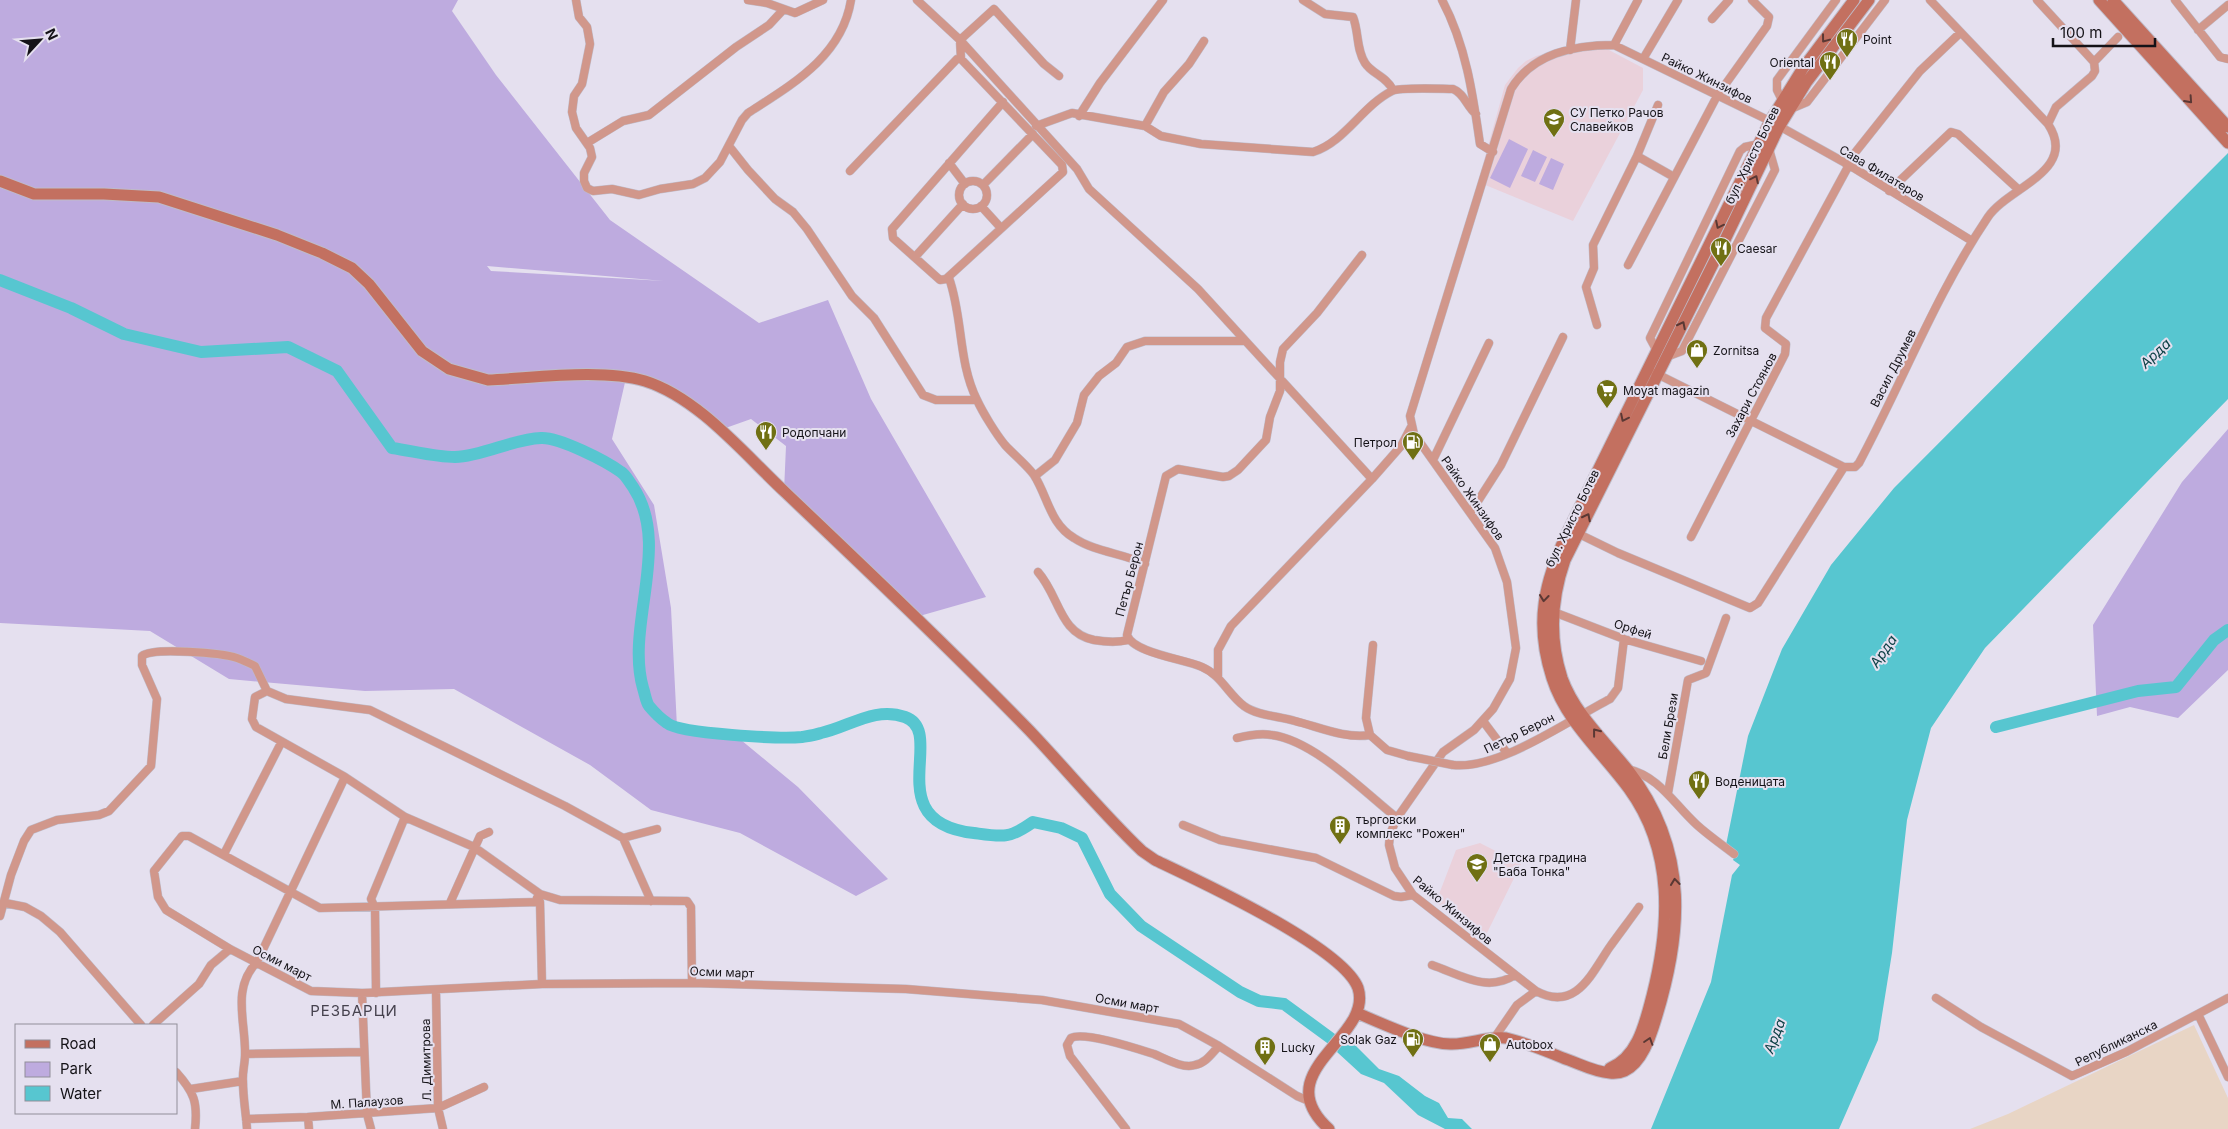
<svg xmlns="http://www.w3.org/2000/svg" width="2228" height="1129" viewBox="0 0 2228 1129" font-family="Inter,sans-serif">
	<style>
		.industrial { fill: #e8d5c5 }
		.education { fill: #ead1db }
		.green { fill: #beabdf; fill-rule: evenodd }
		.water { fill: #57c6d0 }
		.lines { fill: none; stroke-linecap: round; stroke-linejoin: round }
		.river { stroke: #57c6d0; stroke-width: 12 }
		.street-casing { stroke: #bfbbc8; stroke-width: 9 }
		.secondary-casing { stroke: #bfbbc8; stroke-width: 13 }
		.street { stroke: #d1978b; stroke-width: 8 }
		.secondary { stroke: #c37060; stroke-width: 11 }
		.street-bridge-casing { stroke: #bfbbc8; stroke-width: 9; stroke-linecap: butt }
		.street-bridge { stroke: #d1978b; stroke-width: 8 }
		.oneway { stroke: #5a3834 }
		.labels { text-anchor: middle; dominant-baseline: central; stroke-width: 4; stroke-linejoin: round; paint-order: stroke }
		.poi-label { font-size: 12px; fill: #141217; stroke: #e5e0ef; text-anchor: start }
		.street-label { font-size: 12px; fill: #141217; stroke: #e5e0ef }
		.water-label { font-size: 14px; font-style: italic; fill: #0c4045; stroke: #e5e0ef }
		.quarter-label { font-size: 15px; letter-spacing: 1px; fill: #46424e; stroke: #e5e0ef }
	</style>
	<rect width="100%" height="100%" fill="#e5e0ef"/>
	<path class="industrial" d="M2194,1025L2228,1098V1129H1970L2008,1114Z"/>
	<path class="education" d="M1568,48L1607,49L1643,68V90L1573,221L1478,182L1505,85L1518,68L1526,61L1536,56Z
		M1480,843L1521,864L1483,941L1436,902L1456,850Z"/>
	<path class="green" d="M0,0H458L452,11L496,75L610,220L759,323L828,300L871,399L986,597L916,617L784,491L786,446L751,419L720,430L673,387L626,378L612,439L654,505L671,608L677,727L741,740L798,787L888,879L856,896L740,833L651,810L590,765L454,689L365,691L229,679L150,631L0,623V285L56,300L0,279ZM487,266L664,281L491,271Z
		M1509,139L1528,149L1510,188L1490,178Z
		M1533,150L1547,157L1535,182L1521,176Z
		M1551,158L1564,164L1553,190L1539,184Z
		M2228,429V670L2178,718L2130,707L2097,716L2093,625L2182,482Z"/>
	<path class="water" d="M2228,153V399L1985,648L1931,728L1907,820L1892,953L1878,1040L1839,1129H1651L1711,982L1732,875L1740,865L1733,860L1736,853L1726,845L1748,736L1782,649L1831,565L1894,488Z
		M1347,1037L1379,1069L1399,1076L1425,1096L1439,1103L1448,1118L1462,1119L1472,1129H1445L1418,1115L1384,1083L1361,1074L1337,1052Z"/>
	<g class="lines">
		<path class="river" d="M0,280L71,308L124,334L201,352L288,347L337,371L392,448C413,451 435,457 455,457C484,456 512,439 541,438C559,437 606,461 621,472C626,475 629,482 633,487C672,546 625,625 643,688C645,694 646,702 649,706C654,712 661,719 667,723C680,734 782,739 802,737C808,736 815,735 821,733C849,727 875,706 905,717C948,732 877,822 974,833C1003,837 1009,839 1033,822L1061,828L1082,838L1110,894L1141,926L1240,992L1259,1001L1284,1004L1344,1048
			M1996,727L2138,691L2176,687L2214,640L2228,630"/>
		<g class="street-casing">
			<path id="street" d="M576,0L579,17L587,27L590,44L582,84L574,96L572,112L576,128L590,148L592,157L584,173V181L587,188L593,191L612,189L639,195L660,189L693,184L705,178L720,162L742,120L748,113C791,85 842,57 851,0
				M748,0L767,3L795,13L823,0
				M917,0L960,40L961,59
				M1303,0L1325,14L1353,17C1359,32 1356,49 1365,63C1372,74 1386,76 1393,90
				M1442,0C1466,45 1473,95 1480,144L1493,152
				M2037,0L2094,62
				M2175,0L2220,57L2228,59
				M1712,19L1729,0
				M2198,30L2228,5
				M1614,45L1638,0
				M1570,50L1576,0
				M1643,59L1678,0
				M1059,76L1044,64L994,9L960,40L1077,169L1089,189L1198,289L1372,479
				M1782,100L1777,90V80L1836,0
				M1788,110L1807,102L1885,0
				M1079,116L1100,83L1163,0
				M2048,124L2056,107L2092,76L2095,71L2094,62L2118,37
				M1036,126L1072,113L1145,126L1161,136L1201,144L1313,152C1345,142 1362,106 1392,91C1400,87 1442,89 1453,89C1464,93 1467,107 1476,114
				M1145,126L1164,92L1189,64L1204,41
				M587,143L623,121L649,115L736,47L769,25L783,10
				M729,146L748,170L775,199L793,212L807,229L852,296L874,318L923,395L936,400H977
				M1637,156L1674,177
				M949,163L965,184
				M1846,164L1920,71L1960,33
				M850,171L957,59H961L1062,165L1063,172L946,279L940,280L893,238L892,229L1003,102
				M959 195a14 14 0 1 1 28 0a14 14 0 1 1-28 0Z
				M983,185L1033,134
				M1889,191L1951,132L1958,134L2019,190
				M981,206L1001,228
				M1362,255L1317,313L1283,349L1280,362V391L1270,417L1266,440L1238,470L1229,476L1223,477L1178,469L1166,476L1127,635C1133,653 1184,659 1202,667C1221,675 1228,694 1244,706C1258,716 1279,716 1295,721C1319,727 1345,739 1370,735L1387,750L1408,756
				M915,257L963,204
				M1628,265L1717,96L1767,26L1769,17L1752,0
				M949,278C963,317 958,362 977,400C983,413 996,434 1005,445C1014,455 1026,464 1034,475C1048,497 1050,524 1074,538C1095,552 1122,553 1145,564
				M1597,325L1586,287L1594,268L1593,245L1637,156L1658,105
				M1657,351L1650,338L1740,151L1745,147L1759,144
				M1666,357L1682,351L1775,170L1769,149
				M1655,373L1844,467
				M1433,460L1489,343
				M1035,476L1055,460L1077,423L1084,395L1099,376L1116,363L1127,347L1145,341H1244
				M1471,512L1501,465L1563,337
				M1579,534L1618,553L1750,608L1758,603L1844,467H1855L1859,463C1903,381 1936,294 1988,217C2008,187 2079,171 2048,124L1930,0
				M1691,537L1785,354L1786,344L1765,328L1766,318L1849,165
				M1038,572C1060,597 1059,633 1094,640C1106,642 1116,643 1128,640
				M1559,614L1624,639L1701,661
				M1218,677V650L1231,626L1372,479L1401,446L1411,427
				M267,691L255,697L252,719L256,727L345,777L405,817L474,847L540,894L560,900L687,901L691,907L692,983
				M1483,721L1507,753
				M1370,735L1366,718L1373,645
				M1237,738C1249,735 1260,733 1272,735C1315,741 1364,792 1397,818
				M1453,765C1499,770 1569,720 1610,699L1618,688L1624,639
				M1627,769C1659,776 1674,804 1697,825C1708,835 1721,844 1734,854
				M1668,793L1688,680L1706,673L1726,618
				M1183,825L1220,840L1316,858L1394,896L1401,897L1413,895
				M623,838L657,829
				M224,854L281,743
				M537,898L540,902L542,984
				M5,903L25,907L41,916L60,932L141,1025
				M450,903L480,836L489,832
				M1639,907C1629,921 1619,934 1609,948C1591,975 1575,1012 1536,991L1413,895L1395,868L1389,845L1390,834L1397,818L1443,752L1474,730L1493,709L1510,679L1516,648L1507,582L1495,548L1414,434L1410,416L1511,89C1533,53 1574,45 1614,45L1770,121L1849,165L1972,241
				M0,916L11,875L24,841L31,830L57,820L99,815L109,811L151,766L157,699L142,665V656C153,647 222,653 237,658C243,660 249,663 255,666L267,691L286,699L370,710L565,806L623,838L651,901
				M230,949L166,910L158,897L154,871L182,836H189L320,908L540,902
				M1432,965C1461,975 1487,993 1515,975
				M436,991L438,1108L443,1129
				M362,993L367,1114L371,1129
				M376,993L375,908L371,899L405,817
				M1936,998L1981,1027L2072,1076L2126,1052L2228,998
				M2198,1014L2228,1077
				M153,1025L199,984L211,965L230,949L311,991L362,993L542,984L692,983L906,989L1042,1000L1179,1024L1219,1046L1297,1096L1309,1101
				M1495,1037L1517,1005L1536,991
				M245,1054L364,1052
				M176,1072C194,1092 198,1102 195,1129
				M191,1089L243,1081
				M308,1117L309,1129
				M246,1119L308,1117L438,1108L484,1087
				M247,1129C246,1113 243,1098 243,1082C242,1073 245,1064 245,1055C246,1022 231,989 257,962L345,777
				M1126,1129L1070,1056L1067,1045L1071,1038C1084,1031 1138,1049 1154,1054C1166,1059 1183,1069 1195,1065C1206,1063 1212,1053 1219,1046"/>
		</g>
		<g class="secondary-casing">
			<path id="secondary" d="M2099,0L2228,143
				M2113,0L2228,127
				M0,181L34,194H104L159,197L277,235L322,253L352,268L369,284L422,351L449,369L488,380C534,378 602,368 645,381C699,398 745,455 786,493C868,571 950,649 1029,730C1067,770 1102,813 1142,851L1155,860C1197,880 1343,947 1358,988C1374,1038 1265,1071 1329,1129
				M1357,1013C1381,1023 1427,1045 1452,1044C1471,1044 1487,1036 1506,1038C1526,1043 1544,1050 1563,1058C1578,1063 1594,1072 1610,1073C1635,1076 1647,1047 1653,1028C1683,936 1691,851 1628,770C1605,741 1575,714 1562,678C1549,638 1551,600 1565,560L1722,246L1779,127L1806,83L1869,0
				M1610,1068C1638,1057 1645,1022 1652,996C1670,925 1674,851 1629,789C1602,752 1566,722 1552,678C1534,623 1544,581 1568,531L1770,121L1803,68L1854,0"/>
		</g>
		<use href="#street" class="street"/>
		<use href="#secondary" class="secondary"/>
		<g class="street-bridge-casing">
			<path id="street-bridge" d="M1408,756L1453,765"/>
		</g>
		<use href="#street-bridge" class="street-bridge"/>
	</g>
	<defs><path id="oneway-chevron" d="M-2-3.5L2.5 0L-2 3.5" fill="none" stroke-width="1.6" stroke-linecap="round" stroke-linejoin="round" transform="scale(1.25)"/></defs>
	<g class="oneway">
		<use href="#oneway-chevron" transform="translate(1825 39) rotate(127)"/>
		<use href="#oneway-chevron" transform="translate(2189 100) rotate(48)"/>
		<use href="#oneway-chevron" transform="translate(1755 179) rotate(-64)"/>
		<use href="#oneway-chevron" transform="translate(1719 225) rotate(116)"/>
		<use href="#oneway-chevron" transform="translate(1682 325) rotate(-63)"/>
		<use href="#oneway-chevron" transform="translate(1624 418) rotate(116)"/>
		<use href="#oneway-chevron" transform="translate(1587 517) rotate(-63)"/>
		<use href="#oneway-chevron" transform="translate(1544 598) rotate(96)"/>
		<use href="#oneway-chevron" transform="translate(1596 732) rotate(-128)"/>
		<use href="#oneway-chevron" transform="translate(1675 882) rotate(-96)"/>
		<use href="#oneway-chevron" transform="translate(1649 1041) rotate(-72)"/>
	</g>
	<defs>
		<g id="restaurant-pin" transform="scale(1.125)"><path d="M0 17L-7.5 6A9.5 9.5 0 1 1 7.5 6Z" fill="#707013" stroke="#e5e0ef"/><path d="M-5-6h1v4h1v-4h1v4h1v-4h1v5L-1.5 .5V6h-2V.5L-5-1ZM5-6V6H3V1.5H1.5Q1.5-4 5-6Z" fill="#fff"/></g>
		<g id="school-pin" transform="scale(1.125)"><path d="M0 17L-7.5 6A9.5 9.5 0 1 1 7.5 6Z" fill="#707013" stroke="#e5e0ef"/><path d="M0-5L7-2L0 1L-7-2ZM-4 1L0 2.5L4 1V4Q0 6-4 4Z" fill="#fff"/></g>
		<g id="shop-pin" transform="scale(1.125)"><path d="M0 17L-7.5 6A9.5 9.5 0 1 1 7.5 6Z" fill="#707013" stroke="#e5e0ef"/><path d="M-5-2.5h2.3a2.7 3.5 0 0 1 5.4 0H5L5.5 6h-11ZM-1.5-2.5h3a1.5 2.3 0 0 0-3 0Z" fill="#fff"/></g>
		<g id="supermarket-pin" transform="scale(1.125)"><path d="M0 17L-7.5 6A9.5 9.5 0 1 1 7.5 6Z" fill="#707013" stroke="#e5e0ef"/><path d="M-6-5.5h2.5l.6 2H6L4.5 2H-2.5L-4.4-4H-6ZM-1.5 3.2a1.3 1.3 0 1 0 .1 0ZM3 3.2a1.3 1.3 0 1 0 .1 0Z" fill="#fff"/></g>
		<g id="fuel-pin" transform="scale(1.125)"><path d="M0 17L-7.5 6A9.5 9.5 0 1 1 7.5 6Z" fill="#707013" stroke="#e5e0ef"/><path d="M-5.5-6h7V0h2V4h1.3V-2.5L3-4.5l.8-.8L6-3V5H2.5V1h-1V6h-7ZM-4.2-4.7v3.2H.2V-4.7Z" fill="#fff"/></g>
		<g id="building-pin" transform="scale(1.125)"><path d="M0 17L-7.5 6A9.5 9.5 0 1 1 7.5 6Z" fill="#707013" stroke="#e5e0ef"/><path d="M-4-6H4V6H1V3H-1V6H-4ZM-2.5-4.3h1.7v1.8h-1.7ZM.8-4.3h1.7v1.8H.8ZM-2.5-1h1.7V.8h-1.7ZM.8-1h1.7V.8H.8Z" fill="#fff"/></g>
	</defs>
	<g fill-rule="evenodd">
		<use href="#restaurant-pin" x="1847" y="39"/>
		<use href="#restaurant-pin" x="1830" y="62"/>
		<use href="#school-pin" x="1554" y="119"/>
		<use href="#restaurant-pin" x="1721" y="248"/>
		<use href="#shop-pin" x="1697" y="350"/>
		<use href="#supermarket-pin" x="1607" y="390"/>
		<use href="#restaurant-pin" x="766" y="432"/>
		<use href="#fuel-pin" x="1413" y="442"/>
		<use href="#restaurant-pin" x="1699" y="781"/>
		<use href="#building-pin" x="1340" y="826"/>
		<use href="#school-pin" x="1477" y="864"/>
		<use href="#fuel-pin" x="1413" y="1039"/>
		<use href="#shop-pin" x="1490" y="1044"/>
		<use href="#building-pin" x="1265" y="1047"/>
	</g>
	<g class="labels">
		<g class="poi-label">
			<text x="1863" y="39">Point</text>
			<text x="1814" y="62" text-anchor="end">Oriental</text>
			<text x="1570" y="112">СУ Петко Рачов<tspan x="1570" dy="14">Славейков</tspan></text>
			<text x="1737" y="248">Caesar</text>
			<text x="1713" y="350">Zornitsa</text>
			<text x="1623" y="390">Moyat magazin</text>
			<text x="782" y="432">Родопчани</text>
			<text x="1397" y="442" text-anchor="end">Петрол</text>
			<text x="1715" y="781">Воденицата</text>
			<text x="1356" y="819">търговски<tspan x="1356" dy="14">комплекс "Рожен"</tspan></text>
			<text x="1493" y="857">Детска градина<tspan x="1493" dy="14">"Баба Тонка"</tspan></text>
			<text x="1397" y="1039" text-anchor="end">Solak Gaz</text>
			<text x="1506" y="1044">Autobox</text>
			<text x="1281" y="1047">Lucky</text>
		</g>
		<g class="street-label">
			<text transform="translate(1707 78) rotate(26)">Райко Жинзифов</text>
			<text transform="translate(1752 155) rotate(-64)">бул. Христо Ботев</text>
			<text transform="translate(1882 173) rotate(31)">Сава Филатеров</text>
			<text transform="translate(1893 368) rotate(-63)">Васил Друмев</text>
			<text transform="translate(1751 395) rotate(-62)">Захари Стоянов</text>
			<text transform="translate(1473 498) rotate(55)">Райко Жинзифов</text>
			<text transform="translate(1572 518) rotate(-64)">бул. Христо Ботев</text>
			<text transform="translate(1129 579) rotate(-75)">Петър Берон</text>
			<text transform="translate(1633 629) rotate(18)">Орфей</text>
			<text transform="translate(1668 726) rotate(-80)">Бели Брези</text>
			<text transform="translate(1519 733) rotate(-26)">Петър Берон</text>
			<text transform="translate(1453 910) rotate(40)">Райко Жинзифов</text>
			<text transform="translate(282 963) rotate(27)">Осми март</text>
			<text transform="translate(722 972) rotate(2)">Осми март</text>
			<text transform="translate(1127 1003) rotate(10)">Осми март</text>
			<text transform="translate(2116 1043) rotate(-26)">Републиканска</text>
			<text transform="translate(426 1060) rotate(-91)">Л. Димитрова</text>
			<text transform="translate(367 1102) rotate(-4)">М. Палаузов</text>
		</g>
		<g class="water-label">
			<text transform="translate(2155 353) rotate(-43)">Арда</text>
			<text transform="translate(1883 651) rotate(-55)">Арда</text>
			<text transform="translate(1774 1036) rotate(-69)">Арда</text>
		</g>
		<g class="quarter-label">
			<text x="354" y="1010">РЕЗБАРЦИ</text>
		</g>
	</g>
	<rect x="15" y="1024" width="162" height="90" fill="#e5e0ef" stroke="#918e99"/>
	<rect x="25" y="1040" width="25" height="8" fill="#c37060" stroke="#918e99"/>
	<text x="60" y="1049" font-size="15" fill="#141217">Road</text>
	<rect x="25" y="1062" width="25" height="15" fill="#beabdf" stroke="#918e99"/>
	<text x="60" y="1074" font-size="15" fill="#141217">Park</text>
	<rect x="25" y="1086" width="25" height="15" fill="#57c6d0" stroke="#918e99"/>
	<text x="60" y="1099" font-size="15" fill="#141217">Water</text>
	<g transform="translate(40 40) rotate(64)" stroke="#e5e0ef" stroke-width="4" paint-order="stroke">
	<path d="M0-4L9 19L0 12L-9 19Z" fill="#141217"/>
	<text y="-8" font-size="14" font-weight="bold" text-anchor="middle" fill="#141217">N</text>
	</g>
	<path d="M2053 38v8h102v-8" fill="none" stroke="#141217" stroke-width="2.5"/>
	<text x="2060" y="38" font-size="15" fill="#141217" stroke="#e5e0ef" stroke-width="4" paint-order="stroke">100 m</text>
</svg>
